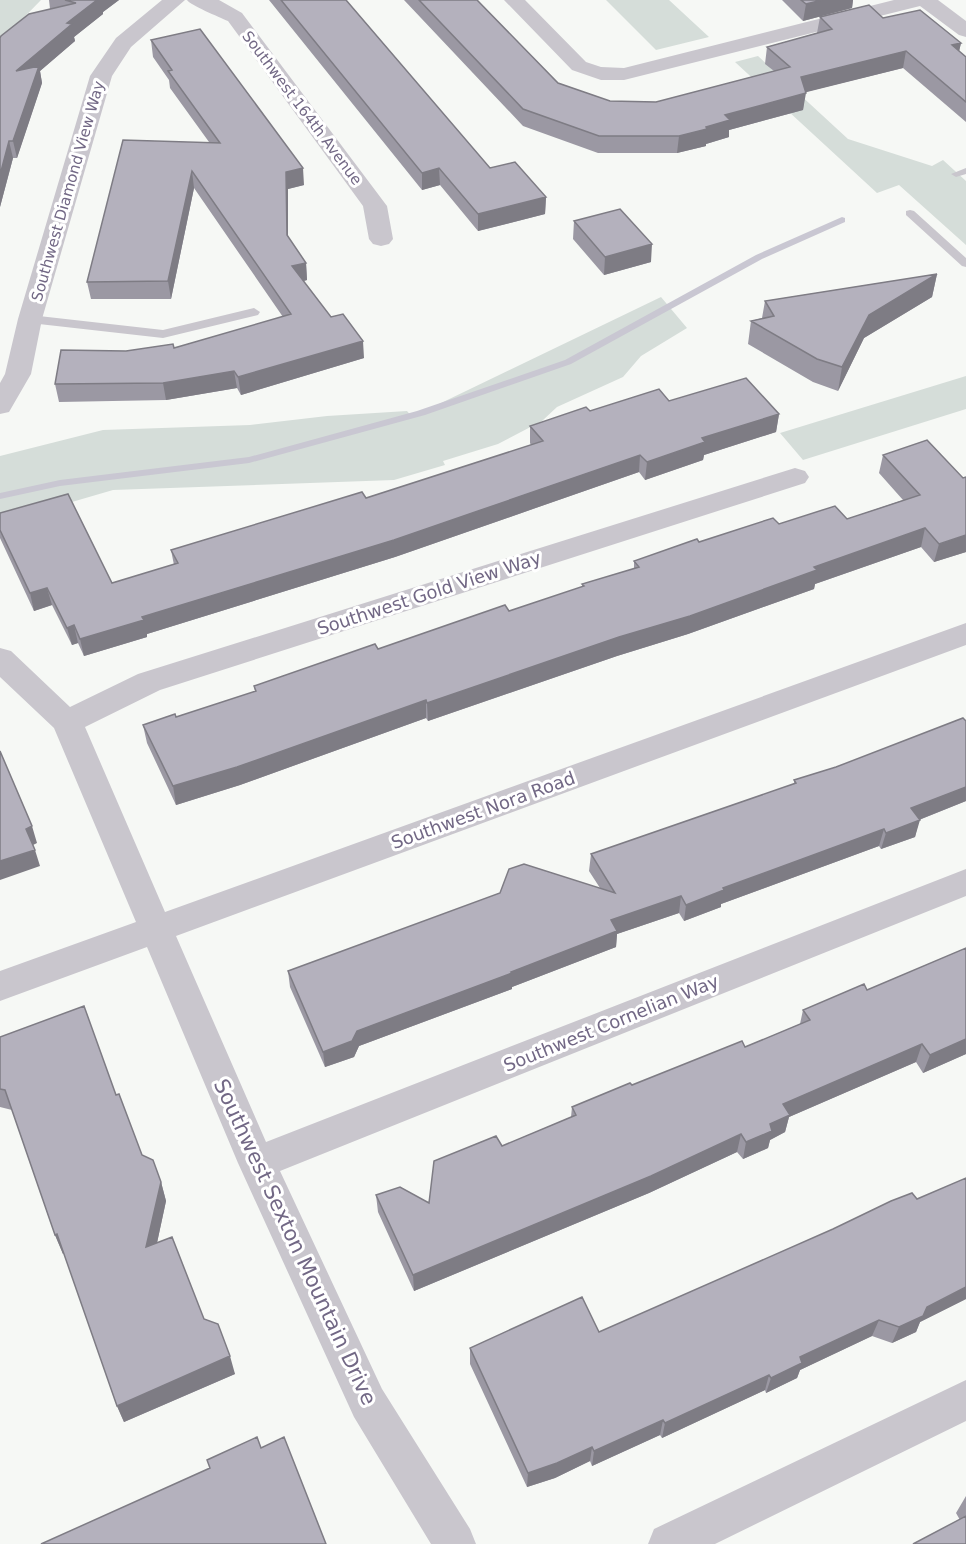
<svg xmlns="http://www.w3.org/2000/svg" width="966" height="1544" viewBox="0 0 966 1544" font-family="'DejaVu Sans',sans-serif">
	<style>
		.green { fill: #d5ddd9 }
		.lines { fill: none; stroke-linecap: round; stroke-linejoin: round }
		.stream { fill: #c9c7d2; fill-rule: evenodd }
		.service { fill: #c9c6cd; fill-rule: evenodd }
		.minor { fill: #c9c6cd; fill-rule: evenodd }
		.wall { fill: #9b98a3 }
		.shaded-wall { fill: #7e7c84 }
		.building { fill: #b4b1bd; stroke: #7e7c84; stroke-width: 1.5 }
		.labels { text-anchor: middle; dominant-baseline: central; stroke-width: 6; stroke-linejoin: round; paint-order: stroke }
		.far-street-label { font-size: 15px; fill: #726885; stroke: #fff }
		.street-label { font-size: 18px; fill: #726885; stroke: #fff }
		.near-street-label { font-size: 21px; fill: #726885; stroke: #fff }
	</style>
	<rect width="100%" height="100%" fill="#f6f8f5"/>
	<path class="green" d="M0,0H41L0,42Z
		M606,0H669L709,37L656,50Z
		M758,56L848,139L932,166L943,160L966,181V245L899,185L877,193L735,62Z
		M661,297L687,328L641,356L623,377L557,407L542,421L498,444L443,461L445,465L394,480L113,490L0,523V456L103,430L250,425L327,416L407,411L412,417Z
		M966,376V409L803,460L780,433Z"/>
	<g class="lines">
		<path class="stream" d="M842,217L845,218V222L762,259L571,364L425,415L249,463L60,486L0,499V493L60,480L249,457L417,411L565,360L756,255Z"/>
		<path class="service" d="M966,168V174L956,177L951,174Z
			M910,210L914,211L966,258V267L962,266L906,215V211Z
			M254,308L260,312L258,315L163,338L30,323L24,319L30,315L163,330Z"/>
		<path class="minor" d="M162,0H185L131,47L112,76L42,319L31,374L9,412L0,414V383L5,374L18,319L90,76L116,38Z
			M187,0H219L242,13L387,206L393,239L389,244L381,246L373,244L369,239L363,206L228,21C219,17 190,5 187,0Z
			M504,0H525L586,62L601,67L624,68L894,0H938L966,21V37L959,35L920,6L624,80H601L572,70Z
			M795,468L805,471L809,477L805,483L160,690L85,727L165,912L966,623V645L176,936L266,1142L966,869V896L280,1171L382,1389L470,1529L476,1544H431L354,1417L238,1163L147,947L0,1001V971L136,922L54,728L0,677V648L11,651L70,707L138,674Z
			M966,1380V1421L715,1544H648L654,1529Z"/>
	</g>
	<path class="wall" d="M49,0H119L103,12V14L74,37L75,41L40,71L42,83L17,158H13L0,207V38L50,9Z
		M269,0H346L490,168L546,197L545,214L478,231L440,185L422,190Z
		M404,0H477L558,83L610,101L656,102L774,71L765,64L767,47L817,33L820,17L883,18L961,43L959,51L966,57V122L903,68L805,92L803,110L729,130V137L706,144V146L677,153H598L523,126Z
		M782,0H853L852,8L803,21Z
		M151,40L304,185L288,189V237L306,263L307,280L303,281L331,317L364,358L241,395L237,388L166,400L59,402L55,384L126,351L174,348L283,317L194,188L171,299H91L87,282L209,142L170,88L169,80L153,57Z
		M574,221L651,262L604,275L573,239Z
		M937,274L932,297L864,338L838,391L813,382L748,344L751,321L762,318L765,301Z
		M669,401L779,414L776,432L704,455L703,460L645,480L639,472L395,557L147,634V637L84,656L78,643L72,645L52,605L34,611L0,538V513L112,583L174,565L171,550L366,498L531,445L530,443V426L590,411Z
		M883,455L963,478L966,477V552L934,562L921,547L815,584L814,589L688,634L617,656L428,721L426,718L240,785L176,805L147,743L143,725L176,717L255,692L254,686L378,649L509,611L582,587V584L634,569V561L699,542L779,524L847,519L903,500L879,473Z
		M966,721V801L919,820L915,837L881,849L879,846L721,904V907L684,921L679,913L617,934L616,947L512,987V989L359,1046L354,1057L325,1067L290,987L288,971L600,888L589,871L591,854L794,784V780L836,767Z
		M966,948V1054L923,1073L916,1062L789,1117L785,1132L770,1140L768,1148L743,1159L737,1152L649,1193L414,1291L378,1212L376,1195L429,1203L502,1146L571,1117L572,1107L632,1085L745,1047L800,1024L803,1010L867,990Z
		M0,1037L116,1095L142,1155L161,1182L166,1201L157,1243L204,1319L235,1374L124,1422L117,1406L64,1253L63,1254L55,1235L12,1110L0,1107Z
		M966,1299L920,1322L916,1332L892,1343L872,1336L800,1370L797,1378L766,1393L765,1390L662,1438L660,1435L592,1466L590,1461L555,1478L527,1487L470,1364V1348L599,1332Z
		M966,1496V1544L960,1520L956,1513Z"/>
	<path class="shaded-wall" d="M96,0H119L103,12V14L74,37L75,41L40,71L42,83L17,158L13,141L16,71L67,23Z
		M822,0H853L852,8L803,21L806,4Z
		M961,43L957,60L952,45Z
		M906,51L903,68L799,94L801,77Z
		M806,93L803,110L729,130V137L706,144V146L677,153L679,136L706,127L725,115Z
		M9,141L13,158L0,207V175Z
		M303,168L304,185L288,189V253L287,235L286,172Z
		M439,168L440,185L422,190V173Z
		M192,171L194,188L171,299L168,281Z
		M546,197L545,214L478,231V214Z
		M652,244L651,262L604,275L605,257Z
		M306,263L307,280L294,284L292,266Z
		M937,274L932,297L864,338L838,391L842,367L869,315Z
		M363,341L364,358L241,395L238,377Z
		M234,371L237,388L166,400L163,383Z
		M779,414L776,432L704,455L703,460L645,480L647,462L702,438Z
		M640,455L639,472L395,557L147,634V637L84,656L80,639L142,617Z
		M925,528L921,547L815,584L814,589L688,634L617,656L428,721L427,703L814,567Z
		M966,535V552L934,562L939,544Z
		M47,588L52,605L34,611L30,593Z
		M74,625L78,643L72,645L67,628Z
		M426,700V718L240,785L176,805L173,786Z
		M966,787V801L906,825L911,808Z
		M920,820L915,837L881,849L886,833Z
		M32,826L37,843L31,846L26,829Z
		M884,829L879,846L721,904V907L684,921L686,905L723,888Z
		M35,850L40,866L0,880V861Z
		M681,896L679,913L617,934L616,947L512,987V989L359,1046L354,1057L325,1067L323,1052L357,1031L611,920Z
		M966,1039V1054L923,1073L930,1055Z
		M922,1044L916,1062L789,1117L785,1132L770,1140L768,1148L743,1159L746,1142L770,1124L783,1104Z
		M741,1134L737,1152L649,1193L414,1291L413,1275Z
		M161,1182L166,1201L152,1266L146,1247Z
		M57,1234L65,1253L63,1254L55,1235Z
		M966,1287V1299L920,1322L916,1332L892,1343L899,1327L927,1307Z
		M879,1320L872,1336L800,1370L797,1378L766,1393L771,1378L800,1357Z
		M230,1356L235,1374L124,1422L117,1406Z
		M769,1375L765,1390L662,1438L665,1423Z
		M663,1420L660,1435L592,1466L594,1451Z
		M592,1447L590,1461L555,1478L527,1487L528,1473Z"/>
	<path class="building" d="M65,0H97L67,23L72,24L16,71L39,66L13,141H9L0,175V38L1,36L29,14L76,3Z
		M281,0H346L490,168L515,162L546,197L478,214L439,168L422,173Z
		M419,0H477L558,83L610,101L656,102L790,67L767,47L832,29L820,17L869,5L883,18L920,10L961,43L952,45L966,57V102L906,51L801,77L806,93L725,115L730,120L706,127L707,129L679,136H599L523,109Z
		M801,0H822L806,4Z
		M200,29L303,168L286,172L287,235L306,263L292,266L331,317L343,314L363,341L238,377L234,371L163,383L55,384L61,350L126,351L173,344L174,348L291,314L192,171L168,281L87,282L123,140L220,143L168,71L172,70L151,40Z
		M620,209L652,244L605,257L574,221Z
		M937,274L869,315L842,367L817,359L751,321L774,316L765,301Z
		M746,378L779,414L702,438L705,442L647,462L640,455L394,540L142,617L144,620L80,639L74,625L67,628L47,588L30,593L0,530V513L68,494L112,583L178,563L171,550L362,492L366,498L543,441L530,426L586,407L590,411L659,389L669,401Z
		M927,440L963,478L966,477V535L939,544L925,528L814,567L817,570L690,616L619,637L427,703L426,700L237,767L173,786L143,725L175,714L176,717L256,691L254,686L375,644L378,649L505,605L509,611L584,586L582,584L639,567L634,561L697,539L699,542L773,518L779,524L835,506L847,519L920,495L883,455Z
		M963,718L966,721V787L911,808L920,820L886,833L884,829L723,888L724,890L686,905L681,896L611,920L617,931L511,972L512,973L357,1031L352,1041L323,1052L288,971L500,893L509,869L524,864L615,893L591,854L796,783L794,780L836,767Z
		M0,751L32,826L26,829L35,850L0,861Z
		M966,948V1039L930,1055L922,1044L783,1104L790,1115L770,1124L772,1131L746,1142L741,1134L651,1176L413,1275L376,1195L400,1187L429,1203L434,1161L496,1136L502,1146L576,1115L572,1107L630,1083L632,1085L742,1041L745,1047L810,1020L803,1010L864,984L867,990Z
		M84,1006L116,1095L119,1094L142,1155L153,1160L161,1182L146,1247L172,1237L204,1319L218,1324L230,1356L117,1406L57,1234L55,1235L5,1090L0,1089V1037Z
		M966,1178V1287L927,1307L923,1316L899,1327L879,1320L800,1357L802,1363L771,1378L769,1375L665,1423L663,1420L594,1451L592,1447L557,1463L528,1473L470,1348L582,1297L599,1332L833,1229L891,1201L912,1193L917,1199Z
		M257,1437L261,1448L284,1437L326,1544H41L210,1468L207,1460Z
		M966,1516V1544H913Z"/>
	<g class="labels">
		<g class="far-street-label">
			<text transform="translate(302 108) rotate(53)">Southwest 164th Avenue</text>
			<text transform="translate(68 191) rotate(-74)">Southwest Diamond View Way</text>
		</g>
		<g class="street-label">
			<text transform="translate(429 593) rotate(-18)">Southwest Gold View Way</text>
			<text transform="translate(483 810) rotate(-20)">Southwest Nora Road</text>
			<text transform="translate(611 1023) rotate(-22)">Southwest Cornelian Way</text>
		</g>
		<g class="near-street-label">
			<text transform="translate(295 1242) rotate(65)">Southwest Sexton Mountain Drive</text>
		</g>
	</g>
</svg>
